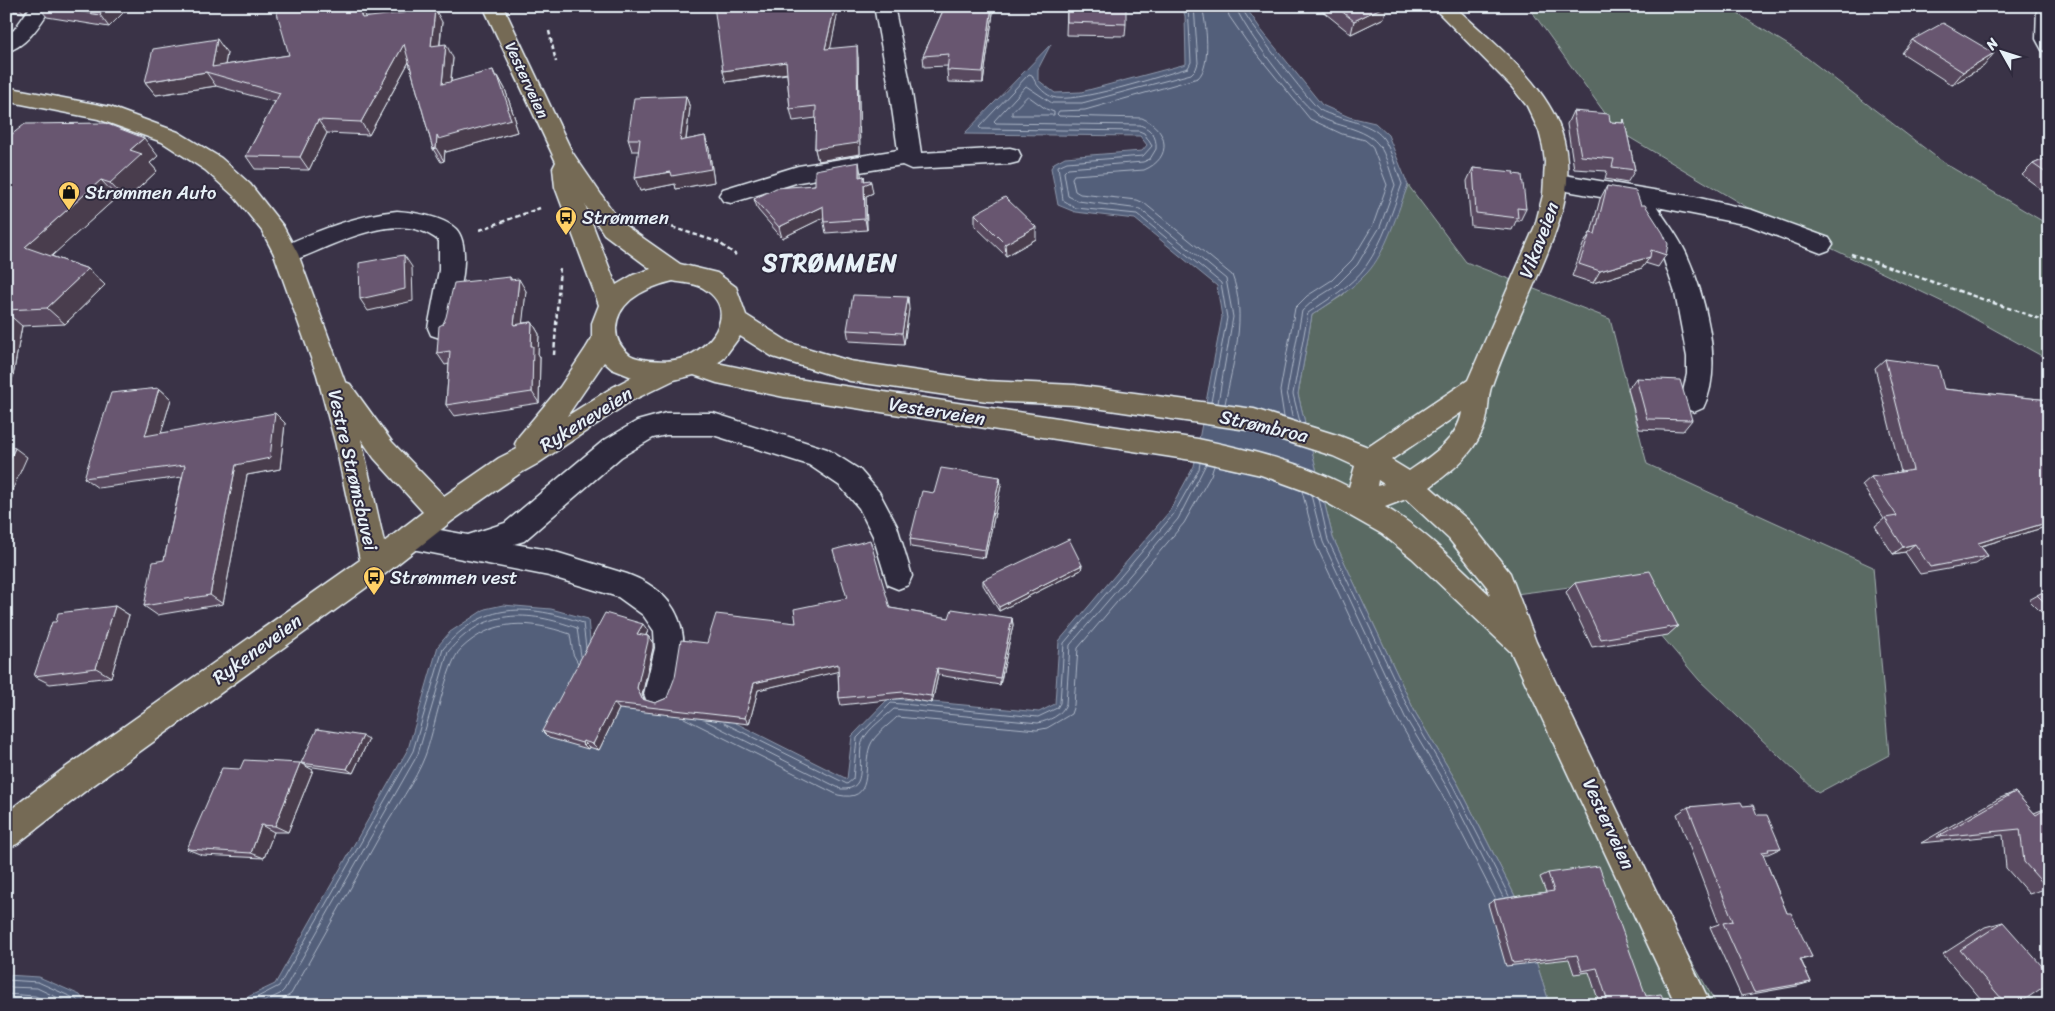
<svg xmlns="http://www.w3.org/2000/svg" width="2055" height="1011" viewBox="0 0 2055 1011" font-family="Sriracha,sans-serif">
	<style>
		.green { fill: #5a6b64; stroke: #a1aeae }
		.water { fill: #525e7a; stroke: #8e99ac }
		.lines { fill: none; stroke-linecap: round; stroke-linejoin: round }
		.shore { stroke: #acb6c6; stroke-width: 1 }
		.minor-casing { stroke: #e8f1f8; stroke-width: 3 }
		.major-casing { stroke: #e8f1f8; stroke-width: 3 }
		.path { stroke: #e8f1f8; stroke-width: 2.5; stroke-dasharray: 4.5 3; stroke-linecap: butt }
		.minor { fill: #2f2a3d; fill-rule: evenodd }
		.major { fill: #756a55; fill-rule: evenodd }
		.wall { fill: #594a5f; stroke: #e8f1f8 }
		.shaded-wall { fill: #493c4e; stroke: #e8f1f8 }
		.building { fill: #68566f; stroke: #e8f1f8 }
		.labels { text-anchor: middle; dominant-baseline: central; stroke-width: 4; stroke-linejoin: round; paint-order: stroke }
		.far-street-label { font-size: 16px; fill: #e8f1f8; stroke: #2f2a3d }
		.poi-label { font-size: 19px; fill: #e8f1f8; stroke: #2f2a3d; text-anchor: start }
		.street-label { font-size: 19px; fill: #e8f1f8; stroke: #2f2a3d }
		.district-label { font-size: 24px; font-weight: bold; letter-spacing: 1px; fill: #e8f1f8; stroke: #2f2a3d }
	</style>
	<rect width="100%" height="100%" fill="#3a3347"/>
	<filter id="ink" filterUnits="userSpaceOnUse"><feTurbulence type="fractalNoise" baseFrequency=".02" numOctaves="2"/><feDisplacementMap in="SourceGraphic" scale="10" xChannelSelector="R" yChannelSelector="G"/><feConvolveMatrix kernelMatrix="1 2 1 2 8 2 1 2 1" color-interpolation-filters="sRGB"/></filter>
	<g filter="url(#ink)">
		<path class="green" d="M1528,6H1725L1798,51L1944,163L2049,225V360L1955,308L1748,208L1617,130Z
			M1408,185L1466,262L1610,319L1647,464L1873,567L1889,755L1818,793L1699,680L1615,581L1516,594L1567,746L1717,1005H1550L1515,896L1458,784L1415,712L1333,538L1298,394L1312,315L1343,295L1385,243Z"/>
		<path class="water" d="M1182,6H1245L1262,31L1322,105L1349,117L1375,123L1388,135L1408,185C1398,210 1386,253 1367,273C1351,290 1332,302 1312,315L1298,394L1333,538L1415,712L1458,784L1515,896L1550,1005H231L275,984L408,749L438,646L450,632L485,609L503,605L551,609L588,619L591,650L847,779L852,736L889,698L1039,712L1055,704L1059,641L1169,512L1194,466L1222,317L1217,286L1135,219L1075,212L1058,205L1051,168L1054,163L1065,157L1142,151L1147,145L1140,136L964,134L1051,44L1038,69V80L1055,93L1081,92L1186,64L1185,16Z
			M6,975L39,977L80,995L87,1005H6Z"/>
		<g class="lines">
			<path class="shore" d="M1188,6L1191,62L1188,68C1163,75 1073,105 1052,97C1043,93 1035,84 1032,75L1029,74L979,127L981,129L1139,131L1144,133L1152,146L1143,156L1067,162L1058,166L1063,200L1076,208L1137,214L1221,283L1227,318L1211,402
				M1194,6L1198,63L1196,69L1191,74L1082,103H1052L1026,86L994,121L996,123L1140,125C1151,129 1157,136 1156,149L1150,159L1143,162L1068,168L1064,172L1068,196L1078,201L1140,209L1226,279L1233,317L1218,403
				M1202,6C1206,23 1212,65 1198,78L1085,110L1059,111L1057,114L1059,116L1142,118C1169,130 1173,158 1144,170L1074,175L1072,178L1075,191L1080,194L1137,200L1144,203L1232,275C1248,316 1233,362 1225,404
				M1227,6L1229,16L1247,42L1310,119L1342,134L1365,140L1372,146L1387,185L1373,225L1352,260L1332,280L1307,296L1295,308L1280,391L1284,417
				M1235,6C1246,32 1294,96 1316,114C1323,120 1334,123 1344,126C1384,138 1382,148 1395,185L1380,227L1357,265L1336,286L1314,300L1302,311L1287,392L1293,420
				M1241,6C1243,16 1311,104 1320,110C1338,120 1370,121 1383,138C1391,149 1397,171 1402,184C1392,212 1383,242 1366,266C1352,286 1327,300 1308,313L1293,394L1300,422
				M1028,96L1046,109L1054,112V115H1012V112Z
				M1302,491L1316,545L1398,720L1441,793L1495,898
				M1311,495L1323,542L1405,717L1448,789L1503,897
				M1319,499L1328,540L1411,714L1453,786L1509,896
				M684,718L838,795C875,803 862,768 870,746C874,735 889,725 897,717L1037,730L1047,728L1071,714L1074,705L1078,648L1184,523L1211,475L1214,466
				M706,721L841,789C871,791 855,757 863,740C869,728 884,718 894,709L1038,723C1050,720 1061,716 1066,704L1070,645L1178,519L1206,464
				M724,723L847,784L853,779L857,738L891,703L1038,717L1057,708L1060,703L1064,643L1173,515L1199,469L1200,463
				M6,980L38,982L76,999L81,1005
				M6,987L37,988L73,1005
				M6,994L35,996L55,1005
				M242,1005L279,986L413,751L443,649C483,601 528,604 583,623L586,648
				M257,1005L280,994L284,990L418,754L448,652C484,608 527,610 577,628L581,656
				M274,1005L291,994C321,940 352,886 382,832C395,809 416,780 425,756C434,733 446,663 461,649C493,618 529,620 570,634L573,654L578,663"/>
			<g class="minor-casing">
				<path id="minor" d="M31,6H52C40,24 28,46 6,52V35L14,30Z
					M874,6H894L911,87L921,153L1010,148L1018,150L1021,156L1018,162L1010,164L911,169L902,165L799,182L731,203L723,201L719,195L723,189L798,166L898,150L889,87Z
					M2037,6H2049V52L2042,50L2036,39Z
					M1558,174L1695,197L1752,210L1829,238L1833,244L1829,250L1821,253L1748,225L1657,207C1667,222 1678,236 1686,253C1704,293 1725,366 1703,408L1694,412L1685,408L1681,401L1687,374V357L1675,293L1661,251L1636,211L1632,205L1634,203L1550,188L1547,182L1550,176Z
					M397,211C414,212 444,217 456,229C474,248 457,304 452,328L449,335L440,338L431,335L428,328L439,270V241C396,205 330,249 286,263L278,260L274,254L278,248C317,231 355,215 397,211Z
					M666,413H713L827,449L860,470L879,492L897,526L912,576L908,585L898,589L888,585L873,536L859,508L840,486L809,465L713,435H666L653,438L621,457L524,541L514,544L549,550L627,574C690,597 694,649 670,704L659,708L648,704L644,694L655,648L654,631L643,615L618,597L549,576L412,549L402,546L398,537L402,528L412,525L468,535L505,523L603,441L637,421Z"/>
			</g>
			<g class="major-casing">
				<path id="major" d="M483,6H503L572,152L620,222L680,264L717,273L736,287L746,315L790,343L850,361L987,381L1075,385L1254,409L1340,436L1368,447L1468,380L1535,226L1543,195L1545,162L1543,147L1539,131L1527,106L1511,86L1432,6H1454C1491,41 1545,82 1561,131C1578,182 1558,228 1539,273C1523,310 1505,347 1492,385C1488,394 1489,405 1487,415C1486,424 1481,435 1476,443C1465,461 1447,474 1430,487L1469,521L1510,573L1536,642L1711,1005H1676L1511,652L1412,558L1382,534L1308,492L1261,475L1198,461L784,397L717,383L694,375L674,380L631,401L537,464L519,474L452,521L385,574L84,792L17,844L6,849V813L62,770L360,560L335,442L317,375L274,254L262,231L234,196L205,170L162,142L98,119L6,101V87L110,107L178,132L221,158L250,184L283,226L298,254L345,382L350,384L392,442L444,496L499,458L517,449L515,444L519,436L560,387L586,348L592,338V323L599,305L555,187L553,168L556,162ZM585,205L604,234L651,269L633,275L616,285ZM673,281C682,283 695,283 703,288C738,309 715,344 686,357C673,362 661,361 648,360C642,359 635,358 630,355C621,348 616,340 616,329C617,300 648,287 673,281ZM740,336L773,357L850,381L987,401L1075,405L1254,431L1333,456L1355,466L1349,487C1301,462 1250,450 1198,439L784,377L717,363L723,359ZM604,362L612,369L632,377L613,387L567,416ZM1462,412C1458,439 1430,457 1409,471L1391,460ZM361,439L374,458L423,512L384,542ZM1378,480L1384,484L1377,486ZM1406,499L1449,539L1488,588L1490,595C1457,564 1425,530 1385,507Z"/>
			</g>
			<path class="path" d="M549,31L556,62
				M665,225L718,242L736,255
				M480,230L540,208
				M1851,254L2049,322
				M554,355L560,266"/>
			<use href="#minor" class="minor"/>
			<use href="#major" class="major"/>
		</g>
		<path class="wall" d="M6,6H29L24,13L6,10Z
			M38,6H130L109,27L47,17Z
			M839,6L830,49L858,57L860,154L818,161L815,149L816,118L793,121L790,109L787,74L726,82Z
			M945,6H994L983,83L948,82L947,70L948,66L924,67L923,56Z
			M1067,6L1126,24L1125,36L1066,35Z
			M1316,6H1387L1384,18L1351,34Z
			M365,17L442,22L440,45L453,58L451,82L493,70L496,77L498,76L505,89L516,122L514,123L517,132L446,152L445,150L444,161L441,162L433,149L409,62L369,135L327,133L309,170L255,169L246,156L275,102L216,86L156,95L145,82L227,53L225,65L289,55Z
			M1912,40L1984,66L1952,85L1902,53Z
			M686,96L690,108L686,140L705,136L709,149L714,182L676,189L675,184L640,191L639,151H632L628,139Z
			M1573,111L1610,122L1622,123L1624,119L1635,170L1627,183L1605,179L1607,171L1574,169L1567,124Z
			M6,139L158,156L150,163L157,171L126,200L117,197L51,256L88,269L105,285L65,324L22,326L9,398L6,399Z
			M2049,157V195L2022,175L2033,164Z
			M1473,168L1513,174L1526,209L1520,221H1516L1512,230L1471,226L1467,181Z
			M861,174V177L864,176V180L873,193L866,196L867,230L826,233L823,218L782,238L758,210L754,199Z
			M1607,186L1641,205L1666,255L1658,267L1645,263L1642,268L1593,283L1572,276L1583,245L1590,233H1591L1600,199Z
			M975,214L1036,239L1006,256L975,226Z
			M510,277L512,280L526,291L522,323L532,322L539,334L538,354L540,357L539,403L454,416L446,405L449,364L445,365L437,353L443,324Z
			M909,309L904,344L849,341L847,330Z
			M1885,359L1944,389L2049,400V526L1981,546L1988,556L1976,564L1920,574L1905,552L1893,554L1875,526L1884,519L1862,485L1871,477L1901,472L1875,368Z
			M1636,378L1692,420L1683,431L1639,429L1628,389Z
			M159,388L171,399L161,433L285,423L280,469L247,475L223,604L157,615L144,606L164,560L182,477L98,488L84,478Z
			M1000,477L1001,486L985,558L911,547L910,539L934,493Z
			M1082,565L1081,570L999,611L983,585V580Z
			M1575,583L1678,626L1668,635L1592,647L1566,592Z
			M2049,589V620L2029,600Z
			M115,606L129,615L111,677L50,684L34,676L56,622Z
			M890,608L949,618H1012L1013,625L1000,685L938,675L932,703L905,698L841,705L839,698L838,671L758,690L749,724L619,709L599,750L589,747L588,749L549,738L542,731L648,631L646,635L648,636L653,643V648L642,695L645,700L655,703L667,698L707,643L796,623Z
			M369,739L353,773L307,766L301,763Z
			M240,769L313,770L288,832H274L264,858L202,855L187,849Z
			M2015,792L2034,813L2049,807V893L2045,889L2029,894L2006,868L2003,835L1921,843L1998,799Z
			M1743,806L1757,815L1781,848L1768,854H1763L1787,913L1812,957L1801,960L1811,982L1797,986L1741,996L1710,927L1719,924L1677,814L1688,807Z
			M1548,873L1646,996L1666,1005H1600L1589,972L1574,974L1569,959L1506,966L1488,904L1494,900L1546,892L1540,877Z
			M2003,922L2017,1005H1986L1943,954L1985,927Z"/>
		<path class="shaded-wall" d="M18,6H29L24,13Z
			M109,6H130L109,27L100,15Z
			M358,6H361L370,31L362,18Z
			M835,6H839L828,61L825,49Z
			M992,6H994L983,83V72Z
			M1385,6H1387L1384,18L1351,34L1354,21Z
			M435,9L442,22L438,60L431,46Z
			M217,39L227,53L223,77L212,67Z
			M404,44L411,58L369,135L361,122Z
			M446,44L453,58L449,97L442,84Z
			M857,46L858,57L860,154L818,161L815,149Z
			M1994,53L1984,66L1952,85L1963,72Z
			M786,62L788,73L726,82L723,71Z
			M206,72L216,86L156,95L145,82Z
			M498,76L505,89L516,122L514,123L517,132L446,152L445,150L444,161L436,148L437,135L507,109Z
			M686,96L690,108L684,153L680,141Z
			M318,120L327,133L309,170L300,157Z
			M705,136L709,149L714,182L676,189L675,184L640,191L635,178L671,172Z
			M144,138L158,156L150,163L157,171L126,200L110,183L130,150Z
			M859,162L861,174V188L859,177Z
			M864,176L865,184L871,182L873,193L866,196L867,230L865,219Z
			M101,180L117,197L43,264L25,247Z
			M823,206L825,217L782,238L779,227Z
			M1036,227V239L1006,256L1005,244Z
			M404,255L412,267L413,301L368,311L360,299Z
			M1650,257L1642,268L1593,283L1600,271Z
			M88,269L105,285L65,324L47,308Z
			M519,279L526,291L521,336L514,325Z
			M908,297L909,309L904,344L902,333Z
			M6,312L22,326L9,398L6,399Z
			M532,322L539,334L538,354L540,357L539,403L532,392L531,346Z
			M159,388L171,399L157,447L145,436Z
			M275,413L285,423L280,469L247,475L223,604L210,595L236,465Z
			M15,448L27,457L6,504V467Z
			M1000,477L1001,486L985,558V550Z
			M2049,522V526L1967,550L1978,543Z
			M1915,544L1905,552L1893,554L1903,547Z
			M1082,565L1081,570L999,611V607Z
			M115,606L129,615L111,677L96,668Z
			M1012,618L1013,625L1000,685V678Z
			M643,624L648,631L642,642L637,634Z
			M648,636L653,643V648L642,695L647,706L642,699L637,688Z
			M838,664L840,671L758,690L749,724L745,718L754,683Z
			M937,668L938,675L932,703L931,696Z
			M614,703L619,709L599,750L593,744Z
			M363,736L369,739L353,773L347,769Z
			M583,741L589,747L588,749L582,743Z
			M300,763L313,770L288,832L275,826Z
			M261,825L274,832L264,858L251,853Z"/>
		<path class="building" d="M46,6H109L100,15Z
			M275,6H358L362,18L435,9L431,46L446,44L442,84L493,70L495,77L498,76L509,109H507L511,119L439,139L437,135L436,148L433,149L404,44L361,122L318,120L300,157L246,156L280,93L206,72L145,82L153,49L217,39L212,67L289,55Z
			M714,6H835L825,49L857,46L858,143L815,149L816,106L790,109L786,62L723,71Z
			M945,6H992L983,72L947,70L949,54L923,56Z
			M1067,6H1126V24L1067,22Z
			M1335,6H1385L1354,21Z
			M1943,23L1994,53L1963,72L1912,40Z
			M686,96L680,141L705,136L711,169L672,176L671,172L635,178L640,139H628L634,98Z
			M1573,111L1609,114L1610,122L1623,123L1624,119L1635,170L1612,167L1614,159L1581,156Z
			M105,123L144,138L130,150L142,154L110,183L101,180L25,247L88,269L47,308L6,310V201L7,200L6,199V139L25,124Z
			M2049,157V175L2033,164Z
			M859,162V177L864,176V181L870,180L871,182L864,185L865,219L824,222L823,206L779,227L754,199L776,188L815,185V170Z
			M1473,168L1514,172L1513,174L1522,175L1526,209L1517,208L1518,218L1476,213Z
			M1607,186L1636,191L1641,205H1645L1663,233L1668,244L1666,255L1651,250L1650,257L1600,271L1579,264L1590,233L1595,234Z
			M1005,197L1036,227L1005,244L975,214Z
			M404,255L405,289L360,299L359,263Z
			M510,277V280L519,279L514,325L532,322L531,346H533L532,392L446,405L450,351L437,353L439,326L443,324L446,317L454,283Z
			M853,295L908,297L902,333L847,330Z
			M1885,359L1938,366L1944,389L2049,400V451L2042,450L2049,460V522L1978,543L1988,556L1930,567L1915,544L1903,547L1885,518L1897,516L1871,477L1913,470Z
			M1636,378L1680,380L1692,420L1647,419Z
			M159,388L145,436L275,413L270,458L236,465L210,595L144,606L153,562L164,560L185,465L84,478L111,393Z
			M6,444L15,448L6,467Z
			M941,468L1000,477L985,550L910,539L922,491L934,493Z
			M1069,539L1082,565L999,607L983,580Z
			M870,540L890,608L949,618L952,609L1012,618L1000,678L937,668L931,696L903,692L839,698L838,664L754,683L745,718L614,703L593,744L583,741L582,743L542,731L605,613L643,624L637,634L648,636V641L637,688L642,699L655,703L667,698L675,677L681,640L707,643L716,614L796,623L794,609L847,598L833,550Z
			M1650,571L1678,626L1601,639L1575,583Z
			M2049,589V607L2037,595Z
			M115,606L96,668L34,676L52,622H56L58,613Z
			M317,729L363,736L347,769L301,763Z
			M244,760L300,763L275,826L261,825L251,853L187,849L222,768L240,769Z
			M2015,792L2036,815L2049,807V887L2047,888L2024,862L2020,829L1937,837Z
			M1741,802L1743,806L1753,805L1757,815H1767L1781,848L1768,849L1769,851L1762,852L1787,913H1791L1812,957L1800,959L1811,982L1754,992L1723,923L1733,921L1688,807Z
			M1599,866L1646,996L1661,994L1666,1005H1609L1597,968L1582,971L1577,955L1513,963L1494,900L1554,891L1548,873Z
			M2003,922L2049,974V983L2017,1005H2007L1960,950Z"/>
	</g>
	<defs>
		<g id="shop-pin" transform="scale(1.125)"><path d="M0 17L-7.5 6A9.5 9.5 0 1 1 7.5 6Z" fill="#ffd166" stroke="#2f2a3d"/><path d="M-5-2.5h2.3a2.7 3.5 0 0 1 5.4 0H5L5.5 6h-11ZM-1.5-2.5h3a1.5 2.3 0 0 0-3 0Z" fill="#111"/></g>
		<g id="bus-pin" transform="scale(1.125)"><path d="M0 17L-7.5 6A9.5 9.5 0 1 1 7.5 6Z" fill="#ffd166" stroke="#2f2a3d"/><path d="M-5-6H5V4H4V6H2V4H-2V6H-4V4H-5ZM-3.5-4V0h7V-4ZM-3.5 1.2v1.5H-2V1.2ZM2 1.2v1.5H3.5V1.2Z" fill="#111"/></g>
	</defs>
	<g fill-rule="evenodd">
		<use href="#shop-pin" x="69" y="192"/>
		<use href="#bus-pin" x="566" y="217"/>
		<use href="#bus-pin" x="374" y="577"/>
	</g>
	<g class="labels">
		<g class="far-street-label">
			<text transform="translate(527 80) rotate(65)">Vesterveien</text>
		</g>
		<g class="poi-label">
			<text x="85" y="192">Strømmen Auto</text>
			<text x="582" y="217">Strømmen</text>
			<text x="390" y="577">Strømmen vest</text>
		</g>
		<g class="street-label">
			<text transform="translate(1539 240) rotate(-69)">Vikaveien</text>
			<text transform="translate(937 411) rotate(9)">Vesterveien</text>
			<text transform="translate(586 419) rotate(-32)">Rykeneveien</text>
			<text transform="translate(1264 426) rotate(13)">Strømbroa</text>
			<text transform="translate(353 470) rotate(77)">Vestre Strømsbuvei</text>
			<text transform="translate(257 649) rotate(-36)">Rykeneveien</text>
			<text transform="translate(1609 824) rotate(65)">Vesterveien</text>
		</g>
		<g class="district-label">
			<text x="830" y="263">STRØMMEN</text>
		</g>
	</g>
	<rect width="2055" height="1011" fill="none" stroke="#2f2a3d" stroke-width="25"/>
	<rect x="12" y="12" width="2030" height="986" fill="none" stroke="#e8f1f8" stroke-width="2" filter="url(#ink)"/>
	<g transform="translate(2002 52) rotate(309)" stroke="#2f2a3d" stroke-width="4" paint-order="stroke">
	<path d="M0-4L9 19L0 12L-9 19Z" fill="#e8f1f8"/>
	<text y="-8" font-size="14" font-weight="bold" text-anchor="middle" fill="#e8f1f8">N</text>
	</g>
</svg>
